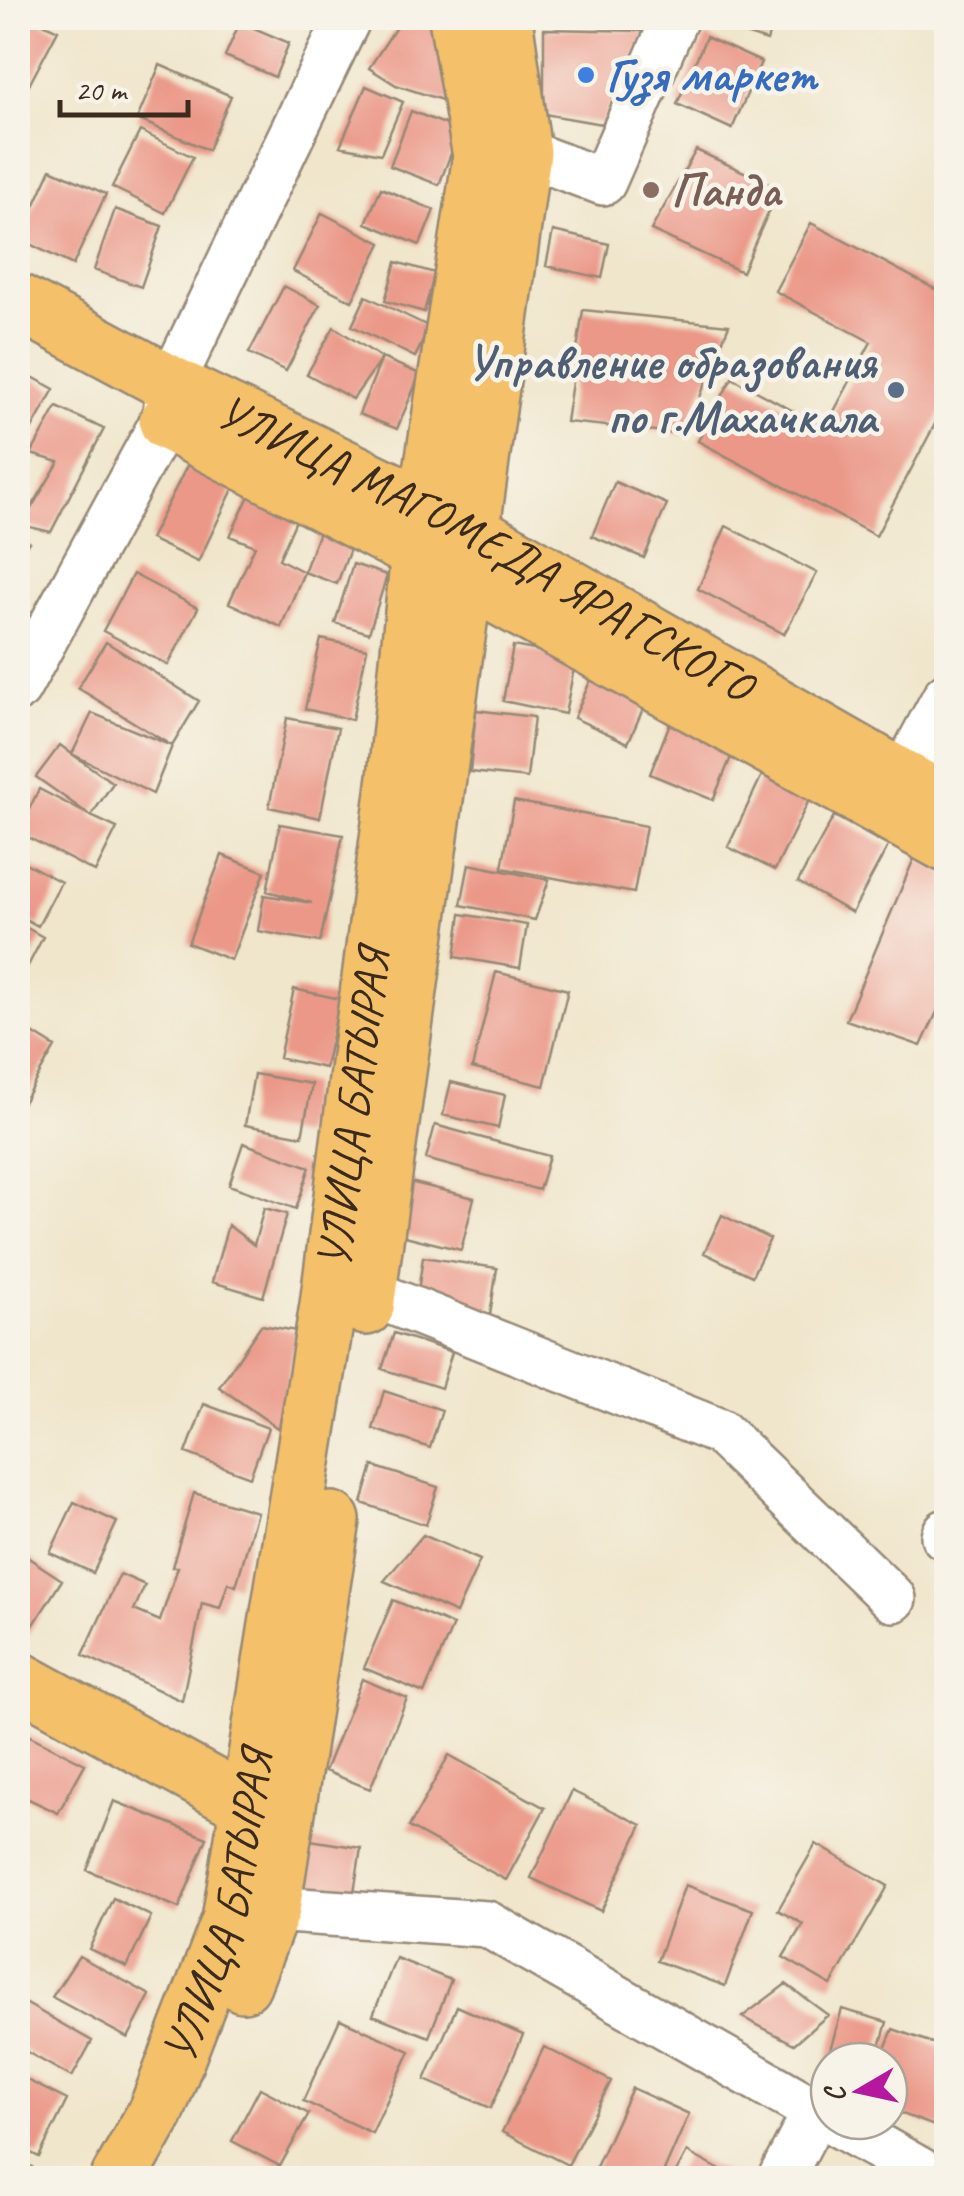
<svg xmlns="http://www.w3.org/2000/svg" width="964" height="2196" viewBox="0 0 964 2196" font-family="Caveat,sans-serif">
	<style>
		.building { fill: #eb9888 }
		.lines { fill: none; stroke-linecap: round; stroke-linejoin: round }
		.minor-casing { stroke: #968875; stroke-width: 50 }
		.major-casing { stroke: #968875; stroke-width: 60 }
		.minor { stroke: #fff; stroke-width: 45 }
		.major { stroke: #f4c16a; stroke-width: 55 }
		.shop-dot { fill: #3f7fe0; stroke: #f7f3e8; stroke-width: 4 }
		.education-dot { fill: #8d6e63; stroke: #f7f3e8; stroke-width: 4 }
		.service-dot { fill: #5c6f8a; stroke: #f7f3e8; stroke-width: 4 }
		.labels { text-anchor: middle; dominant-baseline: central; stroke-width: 9; stroke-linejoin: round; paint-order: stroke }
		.shop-label { font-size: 48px; font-weight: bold; fill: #366cbe; stroke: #f7f3e8; text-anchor: start }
		.education-label { font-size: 48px; font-weight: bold; fill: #785e54; stroke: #f7f3e8; text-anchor: start }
		.service-label { font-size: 48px; font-weight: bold; fill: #4e5e75; stroke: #f7f3e8; text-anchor: end }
		.street-label { font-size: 48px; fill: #3b2a1e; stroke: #f7f3e8 }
	</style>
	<rect width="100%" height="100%" fill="#f7f3e8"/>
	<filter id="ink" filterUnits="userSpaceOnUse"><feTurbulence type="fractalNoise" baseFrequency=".01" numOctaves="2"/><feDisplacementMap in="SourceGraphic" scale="20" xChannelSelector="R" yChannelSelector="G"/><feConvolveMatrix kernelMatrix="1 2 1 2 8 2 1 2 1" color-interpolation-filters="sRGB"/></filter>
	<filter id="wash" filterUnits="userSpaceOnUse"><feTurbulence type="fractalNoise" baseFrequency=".0048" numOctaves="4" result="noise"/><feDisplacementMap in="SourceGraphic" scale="40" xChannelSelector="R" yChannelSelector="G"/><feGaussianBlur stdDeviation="2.25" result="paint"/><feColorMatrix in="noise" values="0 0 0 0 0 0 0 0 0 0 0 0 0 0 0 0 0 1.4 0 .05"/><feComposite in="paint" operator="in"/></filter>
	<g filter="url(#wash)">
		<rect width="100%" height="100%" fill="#f0e6cc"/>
		<g id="blocks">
			<path class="building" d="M18,18H33L58,30L18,106Z
				M402,18H441L451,103L396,85L369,68Z
				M705,18H774L767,41L704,21Z
				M240,22L289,43L275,77L225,56Z
				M544,29L648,31L602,124L544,114Z
				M706,37L761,62L732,129L677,104Z
				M160,65L231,96L208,150L137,119Z
				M366,86L403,102L381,154L340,146Z
				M411,111L460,130L439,185L390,166Z
				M140,131L193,157L165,213L112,187Z
				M696,150L779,188L742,272L651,230Z
				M51,169L106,194L73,265L19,239Z
				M381,188L434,210L420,245L366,223Z
				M115,209L162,226L141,287L94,270Z
				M322,213L381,243L352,301L293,271Z
				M811,223L946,295V403L876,536L698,441L732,378L825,428L871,342L775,291Z
				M553,231L609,244L602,278L546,266Z
				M396,262L435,273L424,312L385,301Z
				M284,286L320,305L286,371L249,353Z
				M366,296L430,327L415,357L352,326Z
				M583,310L729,325L685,434L566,422Z
				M334,327L382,358L353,399L307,374Z
				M382,358L420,374L397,429L359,414Z
				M18,369L54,389L18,454Z
				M57,407L104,429L51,532L21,525L59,462L31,454Z
				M188,464L234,487L198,562L150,539Z
				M615,482L667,504L644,558L592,536Z
				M249,496L297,518L279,559L304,572L281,627L229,603L255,546L230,536Z
				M726,526L817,573L784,634L698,589Z
				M320,529L353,541L337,584L304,572Z
				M18,537L29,542L18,557Z
				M353,564L387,575L369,633L335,623Z
				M133,574L198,608L168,665L103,631Z
				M321,639L367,649L352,720L305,709Z
				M106,642L199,701L172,746L153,794L72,754L113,783L91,816L117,828L95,872L18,832L39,789L91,816L36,777L60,745L72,754L92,713L172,746L78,688Z
				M513,646L576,658L565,714L503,701Z
				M596,668L650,693L628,743L574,718Z
				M476,710L534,717L527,778L470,772Z
				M287,718L338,728L320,818L269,807Z
				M670,723L734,750L713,800L650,774Z
				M762,775L810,798L775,870L728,847Z
				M514,801L646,826L634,893L502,868Z
				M834,816L888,846L852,913L798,882Z
				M280,824L343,835L320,942L258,931L264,895L312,903L267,891Z
				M222,855L265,872L231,960L188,943Z
				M915,856L946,874V993L921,1046L846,1020Z
				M18,859L61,882L38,926L18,915Z
				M469,864L549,880L535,920L461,905Z
				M461,914L527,925L520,968L455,957Z
				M18,923L43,937L18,985Z
				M496,972L568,990L544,1086L472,1068Z
				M294,989L340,999L325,1068L279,1058Z
				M18,1024L55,1047L18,1111Z
				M254,1074L312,1084L302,1136L245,1125Z
				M451,1082L505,1095L498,1128L443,1115Z
				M435,1125L549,1156L539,1190L426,1159Z
				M243,1143L310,1167L296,1209L229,1185Z
				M410,1182L474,1198L461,1250L397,1234Z
				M264,1208L287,1214L263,1297L212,1282L228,1225L254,1245Z
				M722,1215L770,1239L752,1276L704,1253Z
				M423,1257L497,1268L490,1315L416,1305Z
				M261,1325L297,1331L279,1429L219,1387Z
				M394,1333L452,1352L441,1388L382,1369Z
				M384,1391L442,1410L430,1448L373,1429Z
				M204,1404L268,1428L250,1477L186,1453Z
				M373,1466L438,1487L426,1525L362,1503Z
				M194,1493L257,1512L236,1586L228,1583L220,1608L202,1603L182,1701L83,1655L120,1574L145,1585L134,1610L160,1621L178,1567H172Z
				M74,1502L117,1522L93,1573L50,1553Z
				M423,1535L480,1560L456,1613L384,1581Z
				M18,1551L62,1580L24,1640L18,1636Z
				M393,1600L453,1625L424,1693L364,1668Z
				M362,1679L407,1698L370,1789L325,1771Z
				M18,1730L85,1764L58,1813L18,1794Z
				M449,1755L545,1808L506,1880L409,1827Z
				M572,1791L642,1825L601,1911L531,1878Z
				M114,1801L207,1838L179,1908L87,1870Z
				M310,1840L361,1848L352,1905L301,1897Z
				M816,1844L888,1886L831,1985L783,1957L803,1924L778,1910Z
				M685,1885L753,1910L725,1986L657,1961Z
				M113,1898L151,1916L127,1967L89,1949Z
				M79,1956L150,1995L128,2038L52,1997Z
				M396,1958L451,1980L429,2037L373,2015Z
				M786,1984L828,2015L794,2044L742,2017Z
				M18,1999L92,2041L72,2077L18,2047Z
				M457,2006L523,2035L491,2108L425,2080Z
				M842,2009L887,2022L876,2061H829V2079L822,2077Z
				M340,2019L410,2051L372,2133L303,2101Z
				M893,2029L946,2048L945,2130L889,2109V2061H880Z
				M544,2047L611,2081L568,2165L502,2132Z
				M19,2076L67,2100L39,2157L18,2146Z
				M260,2088L309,2114L280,2166L232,2141Z
				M632,2088L689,2114L661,2178H591Z
				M687,2152L735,2178H673Z
				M18,2160L32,2167L26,2178H18Z"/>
		</g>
	</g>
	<g filter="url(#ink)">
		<use href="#blocks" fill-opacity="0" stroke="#968875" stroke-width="2.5"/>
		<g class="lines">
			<g class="minor-casing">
				<path id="minor" d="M493,155L523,152L603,182L675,18
					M18,688L164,420L171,384L348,18
					M887,806L946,696
					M368,1292L720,1432L893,1599
					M944,1536L946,1532
					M242,1918L272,1909L487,1924L829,2119
					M833,2121L933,2178
					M781,2178L816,2111"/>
			</g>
			<g class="major-casing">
				<g id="major">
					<path id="s1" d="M18,302L171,384L449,518L946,803"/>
					<path d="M167,422L438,563L946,844"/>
					<path d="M366,1307L523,152L504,18"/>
					<path d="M18,1679L248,1805H280"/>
					<path d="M243,1984L272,1909L332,1520"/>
					<path id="s2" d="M119,2178L156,2112L230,1920L328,1305L396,777L419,554L481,156L457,18"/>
				</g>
			</g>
			<use href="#minor" class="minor"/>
			<use href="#major" class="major"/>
		</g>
	</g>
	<circle class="shop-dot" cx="586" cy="75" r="10"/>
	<circle class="education-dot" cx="651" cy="190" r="10"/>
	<circle class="service-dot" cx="896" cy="390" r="10"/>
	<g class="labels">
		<g class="shop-label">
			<text x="606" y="75">Гузя маркет</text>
		</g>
		<g class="education-label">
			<text x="671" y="190">Панда</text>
		</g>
		<g class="service-label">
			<text x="876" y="362">Управление образования<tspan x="876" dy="55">по г.Махачкала</tspan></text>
		</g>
		<g class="street-label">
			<text stroke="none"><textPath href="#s1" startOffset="528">УЛИЦА МАГОМЕДА ЯРАГСКОГО</textPath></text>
			<text stroke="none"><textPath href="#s2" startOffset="1102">УЛИЦА БАТЫРАЯ</textPath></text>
			<text stroke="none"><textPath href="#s2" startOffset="292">УЛИЦА БАТЫРАЯ</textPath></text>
		</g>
	</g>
	<rect width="964" height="2196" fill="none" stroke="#f7f3e8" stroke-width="60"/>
	<g transform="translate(859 2091) rotate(261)"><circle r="48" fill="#f7f3e8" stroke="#aca397" stroke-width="2.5"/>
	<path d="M0-8L18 38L0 25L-18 38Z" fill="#b5179e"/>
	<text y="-15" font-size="28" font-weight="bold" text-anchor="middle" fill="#3b2a1e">С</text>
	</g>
	<path d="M60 100v15h128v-15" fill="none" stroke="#3b2a1e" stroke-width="5"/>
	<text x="75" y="100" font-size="30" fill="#3b2a1e" stroke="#f7f3e8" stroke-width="8" paint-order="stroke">20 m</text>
</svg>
